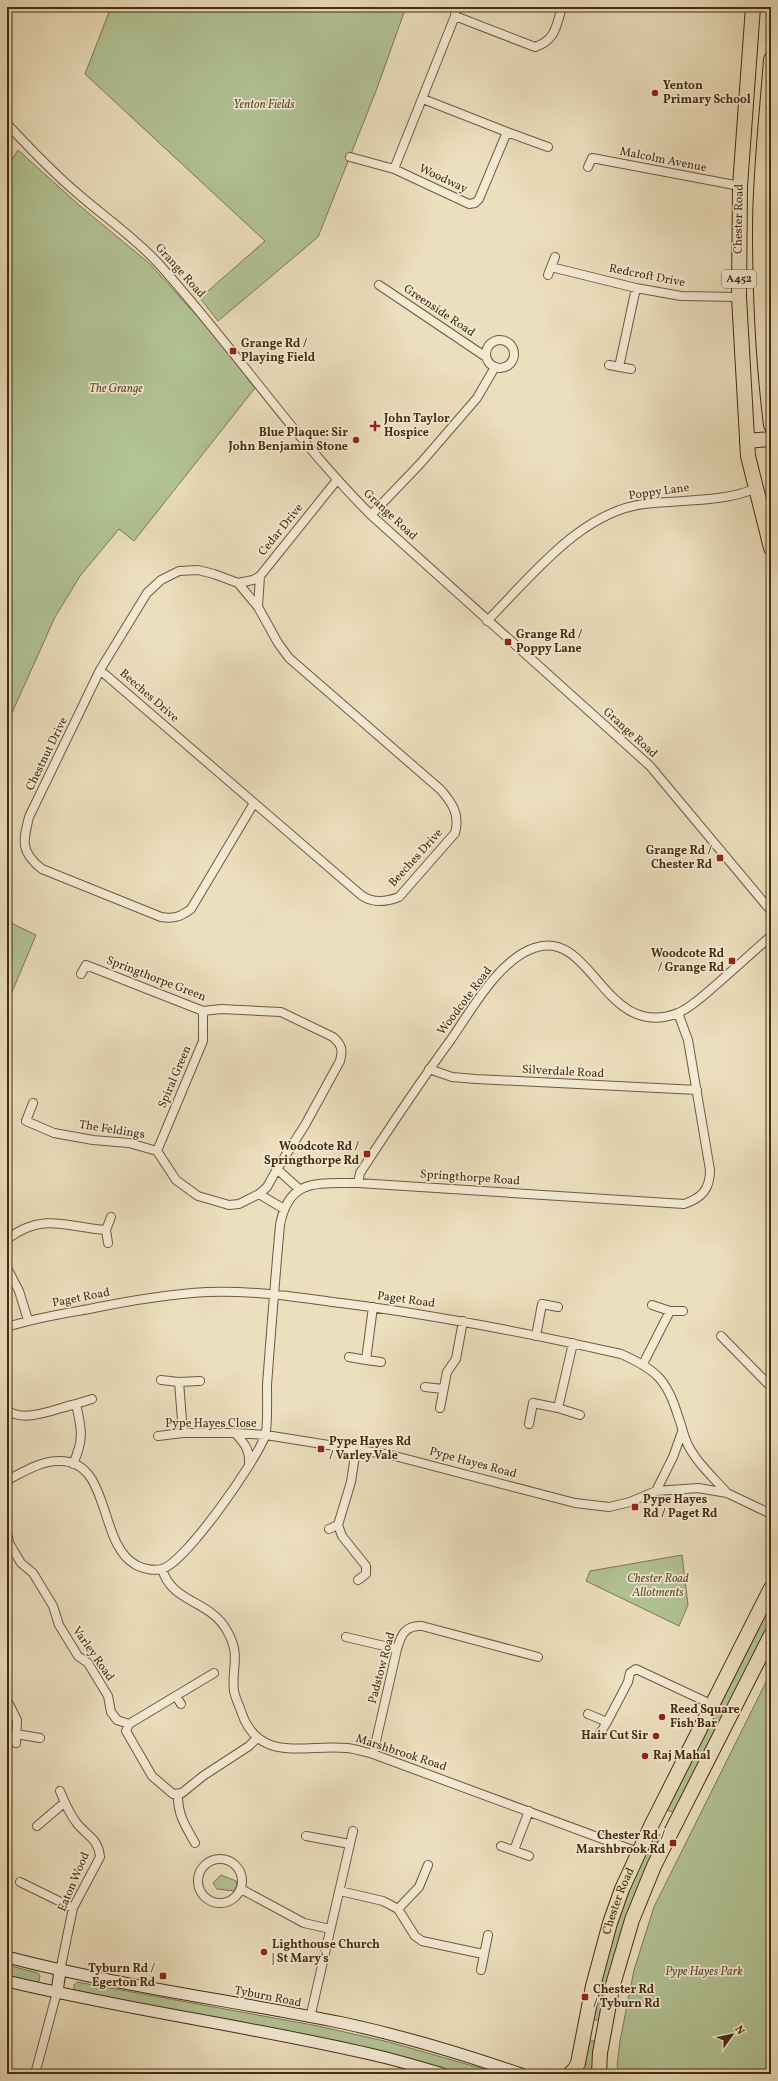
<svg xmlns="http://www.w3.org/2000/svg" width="778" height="2081" viewBox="0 0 778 2081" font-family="Vollkorn,serif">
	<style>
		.green { fill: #b2c395; stroke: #7d7754 }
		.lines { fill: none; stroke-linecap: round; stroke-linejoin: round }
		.street-casing { stroke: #71583d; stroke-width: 10 }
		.secondary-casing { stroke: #482b12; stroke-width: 13 }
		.highway-casing { stroke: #482b12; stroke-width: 16 }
		.street { stroke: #f3ead4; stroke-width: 8 }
		.secondary { stroke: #f3ead4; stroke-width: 11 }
		.highway { stroke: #ecdfbd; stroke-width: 14 }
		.poi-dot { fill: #8f2418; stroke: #f3ead4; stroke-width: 1.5 }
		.labels { text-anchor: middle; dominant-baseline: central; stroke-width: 3.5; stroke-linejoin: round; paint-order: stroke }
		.shield { fill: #f3ead4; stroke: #7b644c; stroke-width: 1 }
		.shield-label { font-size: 11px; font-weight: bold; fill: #482b12 }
		.poi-label { font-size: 12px; font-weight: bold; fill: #482b12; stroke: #f3ead4; text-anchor: start }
		.park-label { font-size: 12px; font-style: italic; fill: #5d492c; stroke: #f3ead4 }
		.street-label { font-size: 12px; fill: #482b12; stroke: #f3ead4 }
	</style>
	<rect width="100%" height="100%" fill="#ecdfbd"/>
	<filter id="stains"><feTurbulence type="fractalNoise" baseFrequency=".005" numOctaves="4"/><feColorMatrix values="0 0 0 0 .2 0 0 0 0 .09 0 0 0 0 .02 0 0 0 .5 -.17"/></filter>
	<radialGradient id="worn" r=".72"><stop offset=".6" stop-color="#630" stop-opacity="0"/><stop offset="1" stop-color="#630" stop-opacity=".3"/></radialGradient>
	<path class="green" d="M111,7H406L376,91L318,237L218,321L200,298L265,241L85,74Z
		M18,150L80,206L150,264L216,337L255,388L134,541L119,529L80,576L55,617L7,724V167Z
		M7,921L36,935L7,1004Z
		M682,1555L688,1605L679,1626L586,1581L590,1571Z
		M771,1601V1624L674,1813L665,1809Z
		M771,1672V2074H619L617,2066L620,2041L634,1970L654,1907Z
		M654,1832L662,1836L634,1897L620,1935L600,2021L592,2019L610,1939L628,1889Z
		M221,1875L236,1881L237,1885L234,1891L217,1889L213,1883Z
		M7,1965L38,1973L40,1976L39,1981L35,1984L7,1977Z
		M77,1982L318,2026L389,2042L487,2070L489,2072V2074H462L431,2066L77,1992L74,1990V1985Z
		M588,2041H597L595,2071L581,2070Z"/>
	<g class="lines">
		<g class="street-casing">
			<path id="street" d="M455,16L535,47C556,40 556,26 562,7
				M7,124C29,147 51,171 76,192C103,216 133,236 158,263C232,345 293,437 371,515L650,766L771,911
				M507,132L548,147
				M350,157L394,169L469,204L475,203L479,199L507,132L423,99
				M588,167L592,158L740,186
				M394,169L455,16L456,7
				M555,257L551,267L636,288L681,296L739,297
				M548,275L551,267
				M379,285L486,357
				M486 354a14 14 0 1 1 28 0a14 14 0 1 1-28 0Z
				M609,365L631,369
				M619,367L636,288
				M371,515L420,464L477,398L495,367
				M238,583L258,607
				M487,621C530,578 580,512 644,504C675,500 730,502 755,488
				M100,670L361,895C373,904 386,902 399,897L455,833C460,815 453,804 441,790L289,658L278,643L258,607L260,576
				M254,803L191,909C180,917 174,919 161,917L42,869C20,852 23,841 29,817L100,670L147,593L161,580L179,571L198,570L214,574L238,583L253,580L260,576L337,480
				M81,974L86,965L203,1011L221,1009L281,1012L333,1037C342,1045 343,1050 340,1061L305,1125L277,1169L299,1189
				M429,1069L452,1077L476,1079L697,1090
				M33,1103L26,1121L54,1133L93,1140L129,1143L157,1151L176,1180L198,1196L229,1205L239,1204L259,1194L284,1209
				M157,1151L203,1041V1011
				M358,1183L360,1173C390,1127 420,1082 452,1038C472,1009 499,960 534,948C592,927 604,1042 678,1013C692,1007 705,994 717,984C735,968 753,952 771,936
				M259,1194L267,1187L277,1169
				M106,1230L111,1217
				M7,1239C44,1212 65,1227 106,1230L108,1243
				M7,1268L19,1291L28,1320
				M373,1307L366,1360L381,1362
				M670,1311H683
				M7,1327C34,1318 61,1314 89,1309C128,1301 167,1294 207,1292C252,1290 296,1297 341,1303C435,1315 528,1333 621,1354C655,1369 667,1379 678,1416C682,1426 683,1435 688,1445C697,1463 713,1477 727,1493
				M536,1336L542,1304L558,1307
				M721,1336L771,1387
				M573,1343L558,1408L580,1415
				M349,1357L366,1360
				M643,1364L670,1311L652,1305
				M161,1380L179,1382L183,1433
				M179,1382L200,1381
				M425,1387L443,1389
				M76,1404L92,1399
				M440,1408L447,1372L456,1359L463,1321
				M7,1410C24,1424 57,1408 76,1404C82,1430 84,1440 73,1464
				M529,1424L533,1403L558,1408
				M235,1433C244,1443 250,1449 249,1464
				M158,1436L183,1433H235L266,1435L391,1455L575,1503L609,1507L630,1502L656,1491L698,1488L727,1493L771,1514
				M356,1449L351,1482L338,1525L342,1536L366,1566V1574L358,1580
				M7,1480C22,1473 40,1461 58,1461C112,1459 97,1544 136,1565C143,1569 154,1571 162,1569C186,1562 256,1461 265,1436C268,1429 267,1396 267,1385C271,1332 275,1279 280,1225C289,1177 318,1184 358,1183L684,1204C702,1198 710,1189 710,1170L688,1040L678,1013
				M656,1491L673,1457L682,1432
				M329,1529L338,1525
				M7,1532L9,1543L21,1563L33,1573L53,1606L59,1625L78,1656L88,1663L108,1696L111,1712L117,1720L129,1724
				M162,1569C172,1603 209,1600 226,1629C242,1656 231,1666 234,1691C235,1697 239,1705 241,1711C258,1764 304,1744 347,1748C356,1749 365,1752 373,1754L638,1852
				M346,1637L397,1649
				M176,1696L181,1704
				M7,1700L17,1720L16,1743
				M588,1714L607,1722L628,1682L630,1673L636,1669L713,1705
				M129,1724L126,1731L152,1776L173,1794L182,1793L203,1776L249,1746L257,1738
				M129,1724L214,1673
				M16,1734L40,1738
				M599,1735L607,1722
				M373,1754L397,1649C401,1635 405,1625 422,1626L538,1657
				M178,1794C177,1814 186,1827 195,1843
				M37,1826L64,1803
				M306,1836L350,1844
				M501,1846L529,1856
				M514,1850L529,1811
				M198 1881a22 22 0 1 1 44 0a22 22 0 1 1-44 0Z
				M20,1882L73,1908
				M241,1889L304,1923L330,1929
				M340,1891L383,1901L398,1909L419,1887L428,1865
				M398,1909L415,1936L422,1941L483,1954
				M481,1970L488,1935
				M60,1971L73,1908L100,1857C98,1837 86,1836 76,1822C69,1813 64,1801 60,1791
				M310,2018L353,1831
				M35,2074L57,1992"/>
		</g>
		<g class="secondary-casing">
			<path id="secondary" d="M7,1957C118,1986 231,2000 343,2023C403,2036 463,2054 521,2074
				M7,1981C127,2010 249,2026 370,2054C394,2059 418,2067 443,2074
				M57,1992L60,1971"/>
		</g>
		<g class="highway-casing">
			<g id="highway">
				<path d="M753,7L740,186L739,297L748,456L771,548"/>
				<path d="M771,59C767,116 760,172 760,229C760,294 763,361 771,425"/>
				<path d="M747,441L771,439"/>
				<path id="s1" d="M570,2074L575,2069L578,2063L593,1986L610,1923L622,1889L651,1826L771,1588"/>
				<path d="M599,2074L600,2053L612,1988L632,1920L654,1866L771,1635"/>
			</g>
		</g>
		<use href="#street" class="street"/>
		<use href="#secondary" class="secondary"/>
		<use href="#highway" class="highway"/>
	</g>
	<g class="poi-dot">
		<circle cx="655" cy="93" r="4"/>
		<rect x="229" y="347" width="8" height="8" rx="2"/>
		<path d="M373 420h4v4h4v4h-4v4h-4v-4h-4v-4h4z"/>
		<circle cx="356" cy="440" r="4"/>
		<rect x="504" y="638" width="8" height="8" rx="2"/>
		<rect x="716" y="854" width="8" height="8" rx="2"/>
		<rect x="728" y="957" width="8" height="8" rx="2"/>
		<rect x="363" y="1150" width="8" height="8" rx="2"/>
		<rect x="317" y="1445" width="8" height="8" rx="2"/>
		<rect x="631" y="1503" width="8" height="8" rx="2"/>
		<circle cx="662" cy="1717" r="4"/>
		<circle cx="656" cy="1736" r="4"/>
		<circle cx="645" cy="1756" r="4"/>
		<rect x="669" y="1839" width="8" height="8" rx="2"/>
		<circle cx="264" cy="1952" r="4"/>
		<rect x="159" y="1972" width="8" height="8" rx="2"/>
		<rect x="581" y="1993" width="8" height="8" rx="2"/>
	</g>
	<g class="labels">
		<rect class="shield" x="722" y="270" width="34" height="18" rx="3"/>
		<g class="shield-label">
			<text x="739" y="279">A452</text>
		</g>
		<g class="poi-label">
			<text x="663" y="86">Yenton<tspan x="663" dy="14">Primary School</tspan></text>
			<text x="241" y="344">Grange Rd /<tspan x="241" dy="14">Playing Field</tspan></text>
			<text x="384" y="419">John Taylor<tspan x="384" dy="14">Hospice</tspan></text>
			<text x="348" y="433" text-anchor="end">Blue Plaque: Sir<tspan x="348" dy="14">John Benjamin Stone</tspan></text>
			<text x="516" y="635">Grange Rd /<tspan x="516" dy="14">Poppy Lane</tspan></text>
			<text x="712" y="851" text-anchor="end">Grange Rd /<tspan x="712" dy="14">Chester Rd</tspan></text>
			<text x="724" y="954" text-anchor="end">Woodcote Rd<tspan x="724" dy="14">/ Grange Rd</tspan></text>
			<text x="359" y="1147" text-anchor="end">Woodcote Rd /<tspan x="359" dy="14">Springthorpe Rd</tspan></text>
			<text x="329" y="1442">Pype Hayes Rd<tspan x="329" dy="14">/ Varley Vale</tspan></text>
			<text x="643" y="1500">Pype Hayes<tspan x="643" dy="14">Rd / Paget Rd</tspan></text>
			<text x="670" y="1710">Reed Square<tspan x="670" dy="14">Fish Bar</tspan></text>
			<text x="648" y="1736" text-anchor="end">Hair Cut Sir</text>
			<text x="653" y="1756">Raj Mahal</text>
			<text x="665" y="1836" text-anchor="end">Chester Rd /<tspan x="665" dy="14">Marshbrook Rd</tspan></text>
			<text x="272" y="1945">Lighthouse Church<tspan x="272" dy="14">| St Mary's</tspan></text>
			<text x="155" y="1969" text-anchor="end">Tyburn Rd /<tspan x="155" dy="14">Egerton Rd</tspan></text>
			<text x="593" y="1990">Chester Rd<tspan x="593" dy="14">/ Tyburn Rd</tspan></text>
		</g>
		<g class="park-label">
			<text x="264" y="105">Yenton Fields</text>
			<text x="116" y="389">The Grange</text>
			<text x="658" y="1579">Chester Road<tspan x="658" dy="14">Allotments</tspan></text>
			<text x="704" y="1972">Pype Hayes Park</text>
		</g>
		<g class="street-label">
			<text transform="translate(663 160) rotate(11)">Malcolm Avenue</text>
			<text transform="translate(443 179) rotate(25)">Woodway</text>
			<text transform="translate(739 219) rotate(-89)">Chester Road</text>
			<text transform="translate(180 271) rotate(48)">Grange Road</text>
			<text transform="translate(647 276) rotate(11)">Redcroft Drive</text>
			<text transform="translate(439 311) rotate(34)">Greenside Road</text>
			<text transform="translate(659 492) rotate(-8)">Poppy Lane</text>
			<text transform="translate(390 515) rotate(43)">Grange Road</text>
			<text transform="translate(281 530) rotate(-51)">Cedar Drive</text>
			<text transform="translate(149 696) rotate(41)">Beeches Drive</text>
			<text transform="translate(630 733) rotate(42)">Grange Road</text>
			<text transform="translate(47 754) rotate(-64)">Chestnut Drive</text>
			<text transform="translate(416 858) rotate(-48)">Beeches Drive</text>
			<text transform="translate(156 979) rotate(21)">Springthorpe Green</text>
			<text transform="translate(465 1001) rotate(-53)">Woodcote Road</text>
			<text transform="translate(563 1072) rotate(3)">Silverdale Road</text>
			<text transform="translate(175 1077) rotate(-67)">Spiral Green</text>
			<text transform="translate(112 1130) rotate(9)">The Feldings</text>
			<text transform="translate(470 1178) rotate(4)">Springthorpe Road</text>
			<text transform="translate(81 1298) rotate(-11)">Paget Road</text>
			<text transform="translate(406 1300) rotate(8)">Paget Road</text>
			<text x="211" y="1424">Pype Hayes Close</text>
			<text transform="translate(473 1463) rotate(15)">Pype Hayes Road</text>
			<text transform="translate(93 1654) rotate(55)">Varley Road</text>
			<text transform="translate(382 1668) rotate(-75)">Padstow Road</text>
			<text transform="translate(401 1753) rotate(18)">Marshbrook Road</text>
			<text transform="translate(74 1882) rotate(-67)">Eaton Wood</text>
			<text stroke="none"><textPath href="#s1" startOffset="181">Chester Road</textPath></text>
			<text transform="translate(268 1997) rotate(11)">Tyburn Road</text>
		</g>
	</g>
	<rect width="778" height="2081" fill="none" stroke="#ecdfbd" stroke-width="24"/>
	<rect x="8" y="8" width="762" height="2065" fill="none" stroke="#482b12" stroke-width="2"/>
	<rect x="12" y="12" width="754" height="2057" fill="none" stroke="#482b12"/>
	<g transform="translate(732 2035) rotate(57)" stroke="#f3ead4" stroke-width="3" paint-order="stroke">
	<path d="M0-3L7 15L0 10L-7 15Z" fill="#482b12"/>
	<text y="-6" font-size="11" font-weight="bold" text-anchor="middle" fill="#482b12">N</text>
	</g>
	<rect width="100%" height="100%" filter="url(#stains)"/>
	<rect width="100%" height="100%" fill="url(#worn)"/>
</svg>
